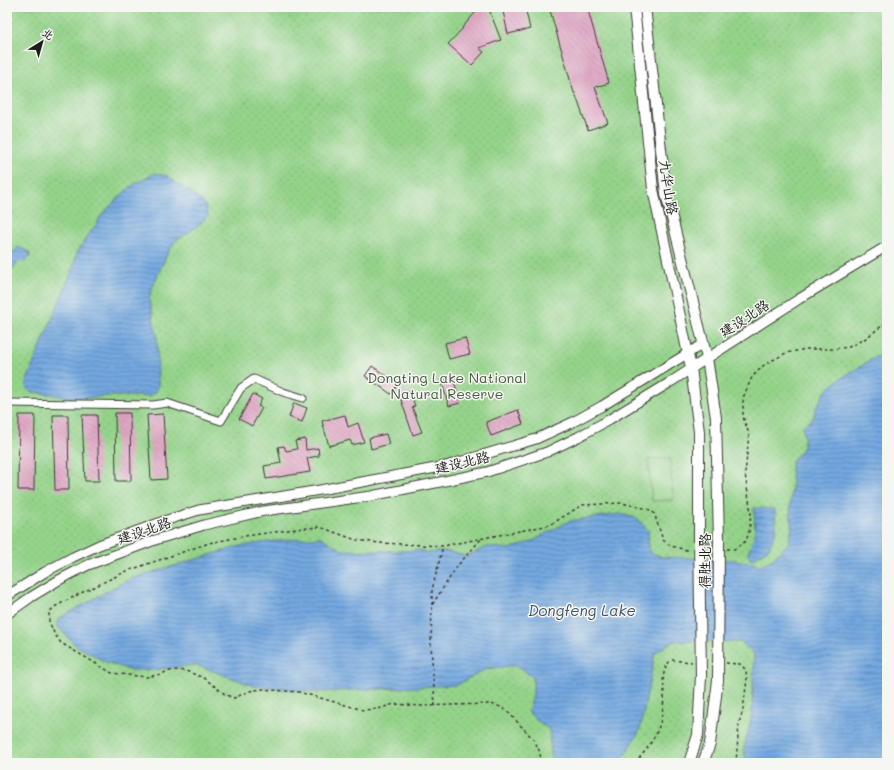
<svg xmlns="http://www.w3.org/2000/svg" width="894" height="770" viewBox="0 0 894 770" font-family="Mali,'LXGW WenKai TC',sans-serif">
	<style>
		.park { fill: url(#park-dots); stroke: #587853 }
		.garden { fill: #94d38a; stroke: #587853 }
		.water { fill: url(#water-rules); stroke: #48627e }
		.building { fill: url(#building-back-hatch) }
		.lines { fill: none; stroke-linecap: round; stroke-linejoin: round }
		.street-casing { stroke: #3b3a35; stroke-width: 9 }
		.secondary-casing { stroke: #3b3a35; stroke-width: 11 }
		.primary-casing { stroke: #3b3a35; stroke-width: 12 }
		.path { stroke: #3b3a35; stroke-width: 1.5; stroke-dasharray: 3 3; stroke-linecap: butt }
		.street { stroke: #fff; stroke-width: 7 }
		.secondary { stroke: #fff; stroke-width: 9 }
		.primary { stroke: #fff; stroke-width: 10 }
		.primary-bridge-casing { stroke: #3b3a35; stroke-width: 12; stroke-linecap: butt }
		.primary-bridge { stroke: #fff; stroke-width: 10 }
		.labels { text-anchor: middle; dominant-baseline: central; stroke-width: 3; stroke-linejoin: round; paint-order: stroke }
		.street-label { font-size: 14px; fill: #1c1c1c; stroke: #f6f6f2 }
		.park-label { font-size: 14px; fill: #465c42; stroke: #f6f6f2 }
		.water-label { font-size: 15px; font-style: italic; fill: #3f546a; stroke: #f6f6f2 }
	</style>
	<defs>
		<pattern id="park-dots" width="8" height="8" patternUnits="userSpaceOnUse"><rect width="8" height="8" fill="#94d38a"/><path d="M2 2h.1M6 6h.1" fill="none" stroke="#7fb576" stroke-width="1.8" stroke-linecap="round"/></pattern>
		<pattern id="water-rules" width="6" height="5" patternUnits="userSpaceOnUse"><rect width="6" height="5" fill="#73a8e0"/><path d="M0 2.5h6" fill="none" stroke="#5e88b5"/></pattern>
		<pattern id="building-back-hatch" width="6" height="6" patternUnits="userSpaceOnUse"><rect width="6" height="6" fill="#dda3c1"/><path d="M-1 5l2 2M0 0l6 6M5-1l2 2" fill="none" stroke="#bd8ca5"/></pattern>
	</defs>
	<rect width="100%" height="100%" fill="#f6f6f2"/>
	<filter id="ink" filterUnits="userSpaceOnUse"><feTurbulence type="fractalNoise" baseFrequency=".025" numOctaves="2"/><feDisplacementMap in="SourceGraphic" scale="8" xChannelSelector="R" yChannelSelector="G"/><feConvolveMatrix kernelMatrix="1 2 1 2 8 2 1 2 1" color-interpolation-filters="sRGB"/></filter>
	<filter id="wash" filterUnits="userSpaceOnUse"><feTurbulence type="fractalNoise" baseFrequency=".012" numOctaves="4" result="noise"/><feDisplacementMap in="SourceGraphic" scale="16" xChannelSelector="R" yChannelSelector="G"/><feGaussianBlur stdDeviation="0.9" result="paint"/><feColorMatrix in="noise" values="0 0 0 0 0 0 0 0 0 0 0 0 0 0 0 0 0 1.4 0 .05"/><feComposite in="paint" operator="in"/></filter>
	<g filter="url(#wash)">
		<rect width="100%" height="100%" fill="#ebe1c1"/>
		<path class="park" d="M7,7H887V763H7Z"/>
		<path class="garden" d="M670,458L673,500L652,501L648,459Z"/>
		<path class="water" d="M155,173L167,176L199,199L205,205L208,216L203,221L191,231L176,240L167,254L153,286L149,299L157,337L158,387L156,392L149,396H108L85,398L68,397L33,392L27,389L26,383L44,338L72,271L77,253L89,234L96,225L101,216L120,196L136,183L145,179Z
			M18,247L29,252L30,257L25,262L18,261L14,267L8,271L7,275V259Z
			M887,350V763H746L744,748L752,715L754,654L741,642L673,641L655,653L640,730L625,755L618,763H554L551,755L549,729L540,723L528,712L533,695V678L519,666H507L486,669L457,685L317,692L254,686L196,665L152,670H130L106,662L75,645L57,626L60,618L127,580L240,546L276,541L321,537L342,550L396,551L420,550L428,553L445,551L466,556L487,547L510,549L531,542L569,521L620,514L636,518L648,530L649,552L662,557L735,560L761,565L773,559L789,542L792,527L790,505L792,487L791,463C801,452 808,443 802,427L813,419L816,408L825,392L837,381Z
			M754,508L775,509L776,531L769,548L751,560L748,553L755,534Z"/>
		<g id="blocks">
			<path class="building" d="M480,7H488L501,40L479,48L484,52L472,65L448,44L463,28H462Z
				M502,7H525L530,29L508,34Z
				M549,7H587L609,83L595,87L608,123L588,130L575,93H574Z
				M465,338L470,354L449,359L445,343Z
				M372,366L398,384L391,394L365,376Z
				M453,377L460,403L449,406L441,380Z
				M410,391L415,406L412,407L422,432L413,435L399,394Z
				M253,394L262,399L258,406L262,408L252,426L239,419Z
				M294,403L307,408L302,422L289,417Z
				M518,410L523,424L491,436L486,422Z
				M115,413H130L131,481H116Z
				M163,414L167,479L151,480L147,415Z
				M19,415H35L34,490H18Z
				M53,415H68L69,490H55Z
				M82,415H97L99,481H85Z
				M345,415L348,427L358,423L364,442L352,445L350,440L329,446L322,421Z
				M386,434L389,444L371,449L369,438Z
				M305,439L306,450L318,448L319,456L307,458L310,472L266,479L264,466L281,463L278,447L284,446L286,451L297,449L295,441Z"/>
		</g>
	</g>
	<g filter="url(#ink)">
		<use href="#blocks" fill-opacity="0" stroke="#3b3a35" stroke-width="1"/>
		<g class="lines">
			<g class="street-casing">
				<path id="street" d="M7,403L153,405L167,403L221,421L241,388L254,379L283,392L303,398"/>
			</g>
			<g class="secondary-casing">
				<path id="secondary" d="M7,596L45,572L73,557L99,545L167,520L199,510L320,490L446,466L536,439L573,422L602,406L703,344
					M7,614L31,597L59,580L88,565L155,540L204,525L264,511L371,496L440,482L487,472L547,452L578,437L605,422L669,383L799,299L887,246"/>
			</g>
			<g class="primary-casing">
				<path id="primary" d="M634,7L653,189L691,368L699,432V537
					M645,7L666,194L707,358L716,418L719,540
					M689,763L698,735L701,675
					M703,763L710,744L718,680"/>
			</g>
			<path class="path" d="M727,549H734L746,541L749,532L751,513L745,474L749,434L743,417V398L752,377L764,365L786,353L806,349H833L849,347L866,338L887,322
				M432,605V590L443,546
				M726,663L740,664L746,670L747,679L743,710L739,723L736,763
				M435,706L431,644L432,605L458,565L481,539
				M542,763L539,750L534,740L510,714L501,707L491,704L452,705L422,706L394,704L378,709L363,710L299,692L261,689L250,691L234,698L226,695L204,678L186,671L173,670L157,675L146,677L112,673L61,643L54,633L49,621V612L56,606L83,592L127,571L165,558L209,543L245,536L296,529L320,527L356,540L380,543L443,546L550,525L582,505L622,503L648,509L654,513L663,540L671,546L690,551
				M635,763C645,752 656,738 660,723C662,716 663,707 664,699C665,684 659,672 671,660L692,662"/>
			<use href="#street" class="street"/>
			<use href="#secondary" class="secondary"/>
			<use href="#primary" class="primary"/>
			<g class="primary-bridge-casing">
				<path id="primary-bridge" d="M699,537L701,675
					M718,680L719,540"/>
			</g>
			<use href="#primary-bridge" class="primary-bridge"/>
		</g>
	</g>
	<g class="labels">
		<g class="street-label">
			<text transform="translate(669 187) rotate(81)">九华山路</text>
			<text transform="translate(744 318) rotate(-33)">建设北路</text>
			<text transform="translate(462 462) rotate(-13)">建设北路</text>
			<text transform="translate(144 530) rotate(-19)">建设北路</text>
			<text transform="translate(704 561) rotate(-90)">得胜北路</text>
		</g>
		<g class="park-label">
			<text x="447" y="377">Dongting Lake National<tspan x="447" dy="16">Natural Reserve</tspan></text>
		</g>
		<g class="water-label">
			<text x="582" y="610">Dongfeng Lake</text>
		</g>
	</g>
	<rect width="894" height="770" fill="none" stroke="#f6f6f2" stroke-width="24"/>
	<g transform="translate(42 42) rotate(37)" stroke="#f6f6f2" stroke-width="3" paint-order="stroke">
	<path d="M0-3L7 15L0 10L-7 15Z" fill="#1c1c1c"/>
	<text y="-6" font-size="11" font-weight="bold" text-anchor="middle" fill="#1c1c1c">北</text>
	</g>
</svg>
